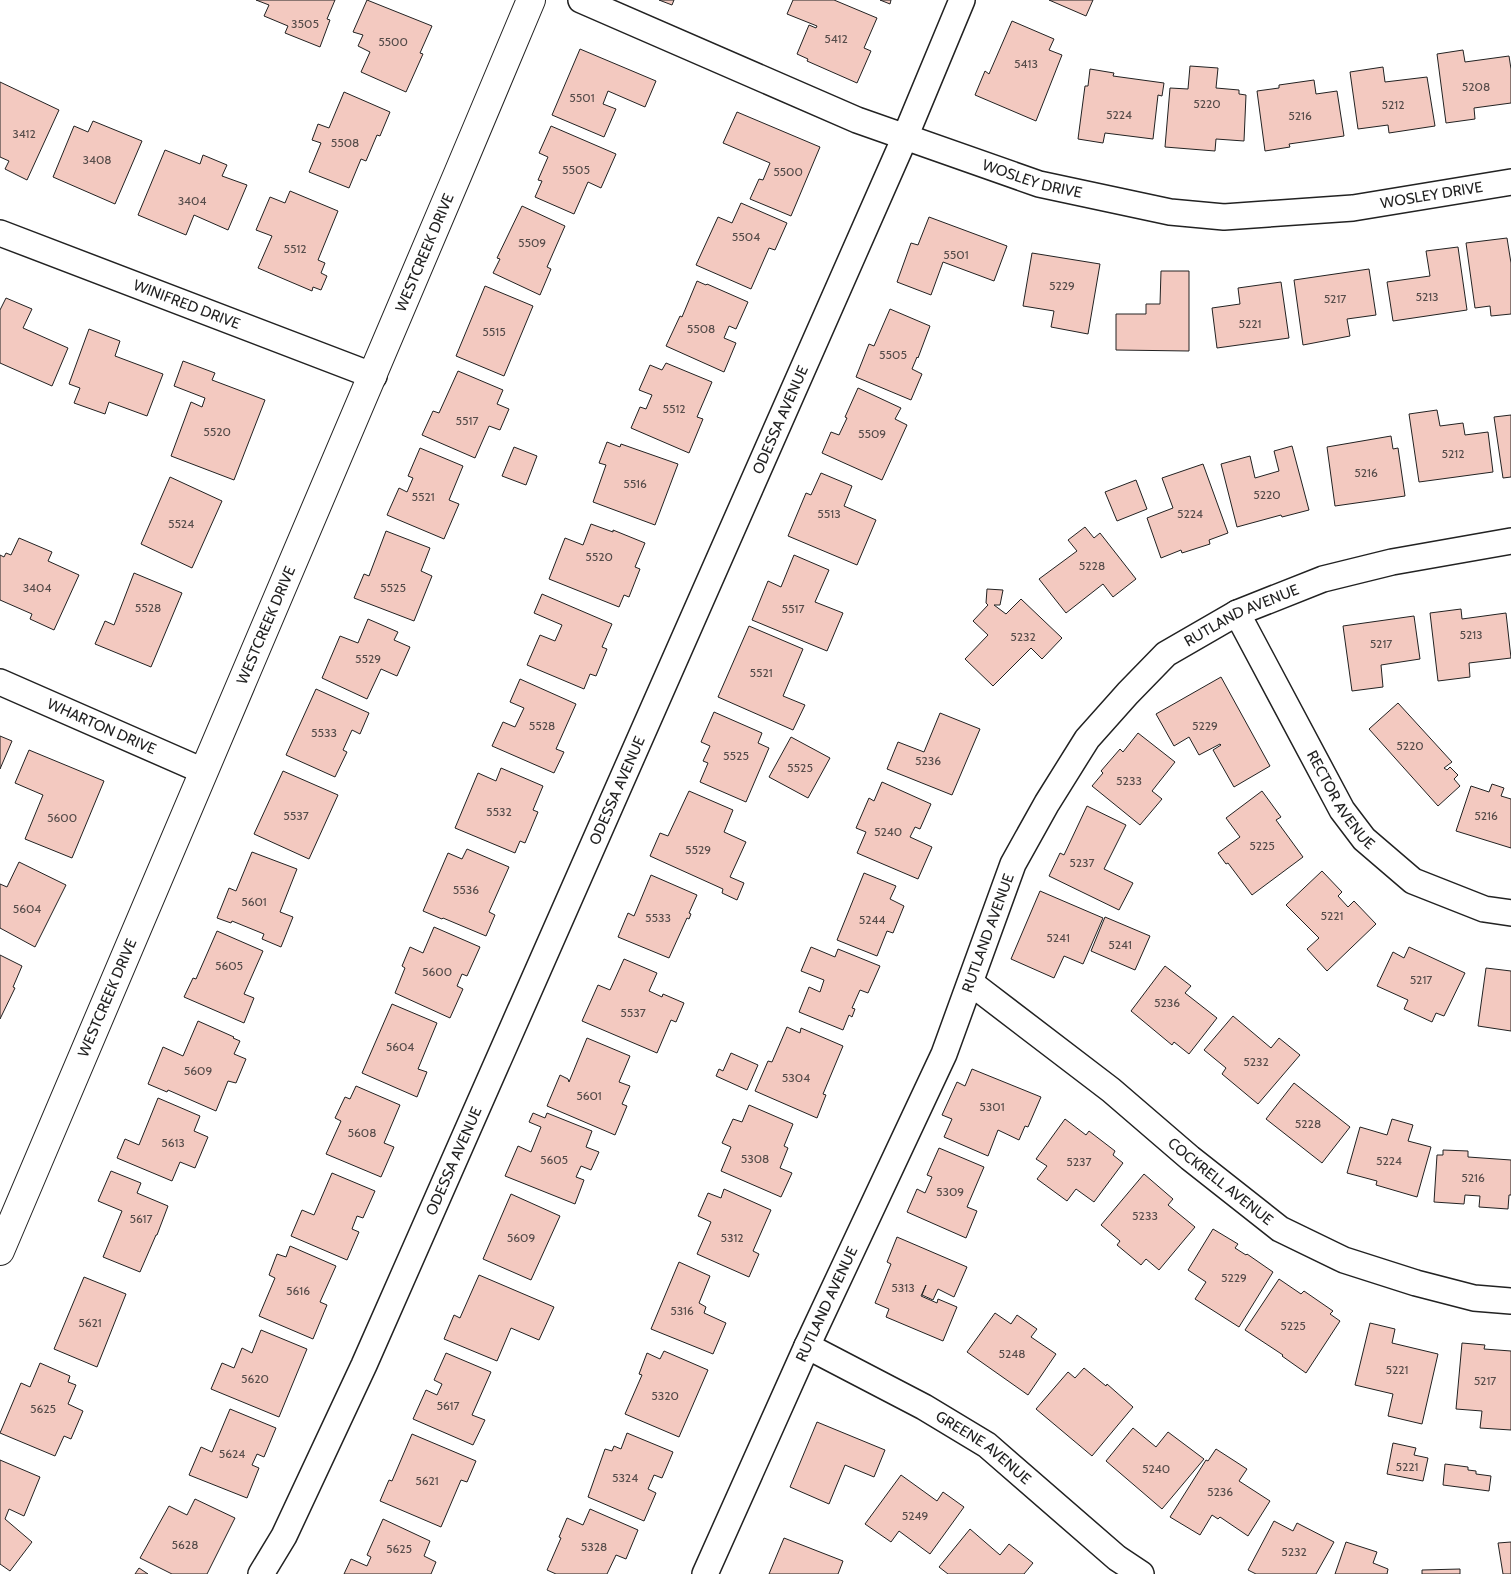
<svg xmlns="http://www.w3.org/2000/svg" width="1511" height="1574" viewBox="0 0 1511 1574" font-family="Cabin,sans-serif">
	<style>
		.building { fill: #f3c9c0; stroke: #222 }
		.lines { fill: none; stroke-linecap: round; stroke-linejoin: round }
		.street-casing { stroke: #222; stroke-width: 28 }
		.secondary-casing { stroke: #222; stroke-width: 30 }
		.street { stroke: #fff; stroke-width: 25 }
		.secondary { stroke: #fff; stroke-width: 28 }
		.labels { text-anchor: middle; dominant-baseline: central; stroke-width: 4; stroke-linejoin: round; paint-order: stroke }
		.number-label { font-size: 12px; fill: #564c4a }
		.street-label { font-size: 15px; fill: #222; stroke: #fff }
	</style>
	<rect width="100%" height="100%" fill="#fff"/>
	<path class="building" d="M256,0H335L327,19L330,20L320,47L285,33L288,26L264,16L269,5Z
		M367,0L432,26L420,53L423,54L406,92L361,72L370,52L358,46L363,35L353,32Z
		M659,0H674L672,5Z
		M793,0H834L877,18L864,48L871,51L857,83L807,61L808,59L797,54L809,25L816,28L817,26L787,14Z
		M880,0H891L890,4Z
		M1049,0H1093L1086,16Z
		M1012,21L1054,39L1049,50L1062,55L1036,121L975,95L985,71L989,74Z
		M580,49L656,81L645,107L608,91L603,104L616,109L604,137L552,115Z
		M1463,50L1465,62L1509,56L1511,69V103L1474,108L1475,119L1446,123L1437,54Z
		M1190,66L1218,68L1216,88L1239,90V94L1246,95L1244,141L1216,139L1215,151L1165,147L1170,88L1188,89Z
		M1383,67L1385,82L1427,77L1435,126L1389,133L1388,125L1358,129L1350,72Z
		M1090,69L1114,73L1113,76L1164,83L1162,96L1158,95L1153,139L1105,133L1103,143L1078,139L1085,86H1088Z
		M1314,80L1316,94L1337,91L1344,136L1289,144L1290,147L1265,151L1257,91L1279,88V85Z
		M0,82L59,110L27,180L5,169L9,161L0,157Z
		M344,92L390,112L380,136L377,135L366,161L361,159L349,188L309,172L321,143L312,140L318,124L329,128Z
		M737,112L820,147L791,216L750,199L759,179L763,180L770,163L723,143Z
		M93,121L142,141L115,204L53,177L74,126L88,132Z
		M551,126L616,154L601,188L588,182L574,214L535,197L542,181L538,180L548,157L539,153Z
		M165,150L200,164L203,155L227,165L222,176L247,185L228,230L194,215L186,235L138,215Z
		M290,191L338,211L318,260L325,263L321,273L327,276L321,290L313,287L312,291L258,268L272,236L256,230L270,197L285,203Z
		M741,203L787,223L775,250L769,248L751,289L696,265L718,217L732,223Z
		M522,206L565,226L547,267L551,269L540,295L493,273L500,259L497,258Z
		M929,217L1007,246L994,281L943,262L931,295L897,282L911,243L918,245Z
		M1507,238L1511,263V314L1491,316L1490,306L1475,308L1466,243Z
		M1458,247L1467,310L1393,321L1387,282L1430,276L1426,251Z
		M1032,253L1100,264L1088,334L1051,327L1054,311L1023,306Z
		M1369,269L1376,315L1347,319L1350,336L1303,345L1294,280Z
		M1161,271H1189V351L1116,350V314H1146V304H1160Z
		M697,281L706,285L707,284L748,302L736,329L729,326L724,338L736,343L724,372L666,346L680,316L682,317Z
		M1281,282L1289,338L1217,348L1212,308L1240,304L1238,288Z
		M485,286L533,306L504,376L456,356Z
		M6,298L32,309L23,328L68,348L52,386L0,363V310Z
		M890,309L930,326L918,358L917,357L912,369L922,374L911,400L856,377L869,344L874,346Z
		M89,329L120,341L115,356L163,374L147,416L109,402L105,414L74,403L80,388L69,384Z
		M183,361L215,373L212,380L265,400L234,480L171,456L191,402L202,407L205,398L174,386Z
		M666,363L712,382L697,417L703,419L689,453L631,428L640,407L646,409L652,395L639,390L650,365L662,370Z
		M458,371L503,390L497,404L509,409L500,430L489,426L475,458L422,435L433,411L439,413Z
		M858,388L901,408L895,419L907,425L882,480L822,453L831,432L839,435L847,418L845,417Z
		M1437,410L1440,426L1463,423L1465,435L1488,432L1493,472L1419,482L1409,414Z
		M1511,415V477L1503,478L1494,417Z
		M1391,436L1393,449L1398,448L1405,496L1335,506L1327,447Z
		M607,442L620,447L621,444L678,464L655,525L593,502L606,465L599,463Z
		M1292,446L1309,510L1282,517L1281,515L1237,527L1221,464L1250,456L1255,478L1279,471L1274,451Z
		M514,447L537,456L526,485L502,476Z
		M420,448L463,466L449,500L459,504L444,539L387,515L399,488L407,492L413,478L408,476Z
		M1203,464L1228,533L1209,540L1210,544L1182,553L1181,550L1161,558L1147,518L1173,508L1162,478Z
		M821,473L852,486L844,506L876,520L857,565L788,536L806,493L811,495Z
		M170,477L222,501L192,568L141,544Z
		M1136,480L1147,509L1117,521L1105,492Z
		M591,524L613,532V530L645,543L635,567L640,569L629,597L624,595L619,607L549,579L565,538L583,545Z
		M1085,527L1094,538L1100,533L1136,579L1113,597L1103,584L1066,613L1039,579L1077,551L1068,540Z
		M386,531L430,548L421,571L432,576L414,621L354,598L364,574L369,576Z
		M19,538L52,552L48,561L79,575L54,630L30,619L32,614L0,600V555L4,557L6,553L11,555Z
		M794,555L829,570L815,602L843,613L827,651L752,620L768,581L781,587Z
		M134,573L182,593L151,667L95,644L105,621L114,625Z
		M987,589L1003,590L1000,605H994L1006,614L1021,599L1062,638L1042,659L1031,648L993,686L965,659L988,635L973,621L988,605L986,603Z
		M542,594L612,624L602,647L607,649L596,676L590,674L584,689L527,665L540,635L555,641L562,625L534,613Z
		M1461,609L1462,619L1506,613L1511,658L1469,663L1470,677L1438,681L1430,613Z
		M1414,616L1420,659L1381,665L1383,687L1352,691L1343,626Z
		M368,619L398,632L394,640L410,647L397,676L381,669L367,699L322,678L340,636L358,643Z
		M749,626L803,649L783,696L805,705L793,730L718,697Z
		M1221,677L1270,766L1234,787L1213,750L1221,745L1220,744L1199,755L1189,737L1174,746L1156,714Z
		M520,679L576,704L556,749L564,752L554,773L492,746L503,722L515,727L524,708L510,702Z
		M316,689L369,713L360,734L352,730L343,750L347,752L335,777L286,755Z
		M1398,703L1452,762L1444,768L1447,770L1450,767L1458,775L1454,779L1460,786L1438,806L1369,729Z
		M714,712L762,733L758,743L769,748L746,802L700,782L708,763L703,761L710,746L701,742Z
		M940,713L980,729L952,795L887,769L898,742L924,752Z
		M1138,733L1175,762L1152,791L1162,799L1140,825L1092,786L1103,773L1101,771L1120,749L1123,752Z
		M0,736L12,741L0,769Z
		M791,737L830,758L808,798L769,777Z
		M29,750L104,781L72,858L25,839L43,795L15,783Z
		M501,768L543,786L533,810L538,812L525,843L520,841L515,853L455,828L478,773L496,781Z
		M283,771L338,795L309,859L254,834Z
		M882,782L931,804L920,829L915,827L910,837L932,847L918,879L857,853L866,832L856,828L869,798L874,801Z
		M1492,784L1504,788L1501,796L1511,799V848L1456,831L1471,786L1489,792Z
		M689,791L733,810L724,832L746,842L730,877L744,883L737,900L722,893L723,889L650,856L660,833L668,836Z
		M1262,791L1281,817L1276,820L1303,857L1252,895L1228,863L1226,864L1218,853L1240,837L1226,818Z
		M1087,806L1126,825L1104,869L1133,883L1119,910L1049,876L1060,853L1064,855Z
		M467,849L509,867L489,912L495,915L486,936L443,918L442,919L423,911L448,853L462,859Z
		M252,852L297,869L280,912L293,917L281,947L262,939L264,934L232,921L231,923L217,918L229,888L236,891Z
		M19,862L66,885L35,947L0,928V884L7,887Z
		M1322,871L1342,892L1338,896L1348,907L1354,901L1376,924L1327,971L1307,949L1319,938L1286,905Z
		M864,873L896,886L890,899L904,906L893,933L887,931L877,956L837,940Z
		M651,875L697,895L689,913L691,914L689,919L687,918L669,958L618,937L628,913L634,916Z
		M1040,891L1103,918L1083,964L1064,956L1054,978L1011,959Z
		M1105,917L1150,936L1135,970L1091,951Z
		M434,927L480,947L467,976L462,974L457,986L463,989L450,1018L395,993L405,968L402,966L410,947L423,953Z
		M217,931L263,951L244,994L254,998L244,1023L184,997L193,978L196,979Z
		M811,947L835,957L838,949L880,966L868,993L860,990L852,1008L855,1009L852,1017L849,1015L843,1030L799,1012L809,987L820,992L824,980L801,971Z
		M1409,947L1465,973L1444,1016L1436,1013L1432,1022L1404,1009L1408,1000L1377,986L1393,952L1404,958Z
		M0,955L22,966L13,987L15,988L0,1019Z
		M624,959L657,973L649,991L662,997L663,994L684,1003L676,1022L671,1020L657,1053L582,1021L598,985L610,990Z
		M1165,966L1191,986L1185,993L1217,1018L1189,1054L1174,1042L1172,1045L1131,1011Z
		M1486,968L1511,971V1031L1478,1026Z
		M392,1004L437,1023L418,1069L427,1072L417,1097L362,1073Z
		M1233,1016L1271,1048L1279,1038L1300,1055L1258,1104L1222,1074L1226,1068L1204,1050Z
		M198,1021L234,1037L233,1038L240,1041L234,1054L246,1059L236,1083L228,1081L216,1111L168,1090L167,1092L148,1084L163,1047L183,1056Z
		M787,1027L800,1033L801,1028L843,1046L823,1094L826,1095L817,1118L755,1091L768,1061L772,1062Z
		M587,1038L630,1056L619,1082L630,1086L622,1104L627,1106L615,1135L547,1106L560,1075L568,1079L569,1082Z
		M731,1053L758,1065L747,1090L716,1076L719,1069L723,1071Z
		M972,1069L1041,1097L1028,1127L1025,1126L1019,1140L998,1130L988,1156L944,1137L952,1119L942,1115L957,1082L965,1086Z
		M1294,1083L1350,1127L1322,1163L1266,1119Z
		M356,1086L400,1105L384,1143L394,1147L381,1177L326,1154L341,1121L335,1118L345,1097L350,1099Z
		M158,1098L200,1116L194,1131L208,1137L195,1168L180,1162L172,1181L117,1158L125,1139L139,1145Z
		M749,1105L793,1124L784,1146L788,1148L780,1168L792,1173L781,1197L721,1171L731,1147L722,1143L733,1119L742,1122Z
		M533,1113L545,1118L547,1113L592,1131L586,1147L599,1152L591,1170L581,1166L576,1177L584,1180L575,1204L505,1176L518,1146L531,1152L541,1127L529,1122Z
		M1065,1119L1086,1135L1089,1131L1115,1151L1113,1155L1123,1163L1094,1202L1076,1189L1067,1201L1037,1179L1047,1166L1036,1159Z
		M1392,1119L1413,1125L1408,1141L1431,1147L1417,1197L1376,1185L1377,1181L1347,1173L1360,1127L1387,1135Z
		M939,1148L984,1167L967,1207L977,1211L966,1238L907,1212L917,1189L925,1193L932,1177L927,1175Z
		M1443,1150L1468,1151V1157L1511,1160V1195H1509L1508,1209L1479,1207L1480,1196L1465,1195L1464,1204L1434,1202L1437,1155H1443Z
		M111,1171L141,1183L137,1193L168,1206L157,1235H156L140,1272L103,1257L122,1211L98,1201Z
		M332,1173L375,1191L363,1218L357,1216L352,1229L359,1232L347,1260L291,1236L302,1210L314,1215Z
		M1144,1174L1173,1199L1168,1205L1195,1227L1159,1270L1146,1259L1141,1265L1117,1245L1120,1241L1101,1225Z
		M724,1189L771,1210L753,1251L759,1254L749,1277L697,1254L711,1222L698,1216L708,1193L721,1198Z
		M511,1194L560,1216L531,1280L483,1259Z
		M1213,1229L1238,1244L1235,1248L1246,1255L1247,1254L1273,1272L1239,1327L1195,1299L1206,1282L1188,1270Z
		M897,1237L967,1267L954,1297L938,1289L933,1300L922,1295L926,1285L921,1296L937,1303L938,1299L957,1307L943,1341L886,1317L889,1309L875,1303L891,1264L887,1262Z
		M290,1246L336,1266L320,1302L327,1305L313,1339L259,1316L275,1278L269,1275L277,1254L286,1257Z
		M679,1262L710,1276L699,1303L706,1307L704,1313L726,1323L713,1354L651,1329Z
		M479,1275L554,1307L539,1340L511,1328L497,1361L444,1339L454,1315L460,1318Z
		M84,1277L126,1294L97,1367L54,1349Z
		M1279,1279L1301,1294L1304,1291L1333,1311L1330,1314L1340,1321L1306,1373L1282,1356L1283,1355L1245,1330Z
		M995,1313L1011,1324L1017,1315L1037,1329L1031,1337L1056,1354L1028,1395L967,1352Z
		M1370,1323L1395,1329L1392,1343L1438,1354L1422,1424L1388,1416L1393,1394L1355,1385Z
		M261,1330L307,1349L279,1417L211,1389L222,1363L234,1368L242,1348L252,1353Z
		M1462,1343L1485,1345L1484,1349L1511,1351V1430L1480,1428L1482,1411L1456,1409Z
		M664,1351L708,1370L679,1437L625,1414L642,1375L639,1374L647,1353L660,1359Z
		M446,1353L491,1372L472,1415L485,1420L473,1445L413,1419L426,1390L437,1395L442,1384L434,1380Z
		M40,1363L70,1376L68,1382L76,1385L68,1404L83,1411L71,1439L64,1436L55,1456L0,1433L21,1383L30,1387Z
		M1084,1368L1106,1386L1107,1384L1133,1407L1092,1456L1036,1409L1068,1372L1075,1378Z
		M230,1409L276,1428L264,1457L257,1454L252,1465L259,1468L247,1498L189,1475L201,1447L212,1452Z
		M817,1422L885,1450L874,1477L845,1465L829,1504L790,1487Z
		M1133,1428L1156,1447L1168,1432L1204,1459L1162,1509L1106,1461Z
		M627,1433L673,1452L662,1478L654,1475L648,1489L656,1493L644,1521L588,1497L605,1449L612,1451L614,1446L621,1449Z
		M412,1434L476,1461L467,1482L461,1480L441,1527L380,1501L389,1480L392,1481Z
		M1393,1443L1416,1448L1414,1455L1428,1458L1423,1481L1387,1474Z
		M1216,1449L1247,1469L1239,1481L1270,1501L1248,1536L1220,1517L1218,1519L1212,1515L1200,1535L1170,1517L1206,1460L1208,1461Z
		M0,1460L40,1477L24,1516L9,1509L5,1519L32,1542L10,1571L0,1564Z
		M1445,1464L1468,1467V1470L1476,1471V1474L1491,1476L1489,1491L1443,1485Z
		M901,1475L937,1501L943,1492L964,1507L930,1554L899,1531L891,1542L865,1524Z
		M195,1499L235,1518L207,1574H172L140,1558L169,1506L187,1515Z
		M590,1509L638,1530L626,1559L616,1555L607,1574H556L547,1570L561,1538L559,1537L567,1518L583,1525Z
		M383,1519L430,1541L424,1556L436,1562L431,1574H344L351,1559L367,1566L371,1557L367,1555Z
		M1274,1521L1293,1531L1297,1523L1334,1542L1316,1574H1256L1248,1570Z
		M970,1529L1000,1555L1009,1544L1033,1563L1024,1574H948L939,1567Z
		M784,1538L843,1561L838,1574H769Z
		M1346,1542L1377,1552L1373,1563L1388,1569L1387,1574H1335Z
		M1511,1542V1574H1503L1498,1543Z
		M139,1568L148,1574H135Z
		M1460,1569V1574H1422V1570Z"/>
	<g class="lines">
		<g class="street-casing">
			<g id="street">
				<path id="s1" d="M581,0L857,120L1039,184L1170,212L1224,217L1353,208L1511,182"/>
				<path id="s2" d="M0,233L374,376"/>
				<path id="s3" d="M1237,613L1342,810L1364,839L1413,881L1484,909L1511,913"/>
				<path id="s4" d="M0,682L203,771"/>
				<path id="s5" d="M971,983L1111,1090L1190,1158L1280,1229L1344,1260L1416,1283L1474,1298L1511,1301"/>
				<path id="s6" d="M807,1346L924,1407L987,1445L1117,1558L1141,1574"/>
				<path id="s7" d="M261,1574L284,1536L364,1365L905,137L962,0"/>
				<path id="s8" d="M705,1574L807,1346L944,1054L1013,864L1047,803L1087,739L1128,693L1166,654L1237,613L1323,579L1392,562L1511,541"/>
			</g>
		</g>
		<g class="secondary-casing">
			<g id="secondary">
				<path id="s9" d="M0,1251C176,834 356,418 531,0"/>
			</g>
		</g>
		<use href="#street" class="street"/>
		<use href="#secondary" class="secondary"/>
	</g>
	<g class="labels">
		<g class="number-label">
			<text x="305" y="23">3505</text>
			<text x="836" y="38">5412</text>
			<text x="393" y="41">5500</text>
			<text x="1026" y="63">5413</text>
			<text x="1476" y="86">5208</text>
			<text x="582" y="97">5501</text>
			<text x="1207" y="103">5220</text>
			<text x="1393" y="104">5212</text>
			<text x="1119" y="114">5224</text>
			<text x="1300" y="115">5216</text>
			<text x="24" y="133">3412</text>
			<text x="345" y="142">5508</text>
			<text x="97" y="159">3408</text>
			<text x="576" y="169">5505</text>
			<text x="788" y="171">5500</text>
			<text x="192" y="200">3404</text>
			<text x="746" y="236">5504</text>
			<text x="532" y="242">5509</text>
			<text x="295" y="248">5512</text>
			<text x="956" y="254">5501</text>
			<text x="1062" y="285">5229</text>
			<text x="1427" y="296">5213</text>
			<text x="1335" y="298">5217</text>
			<text x="1250" y="323">5221</text>
			<text x="701" y="328">5508</text>
			<text x="494" y="331">5515</text>
			<text x="893" y="354">5505</text>
			<text x="674" y="408">5512</text>
			<text x="467" y="420">5517</text>
			<text x="217" y="431">5520</text>
			<text x="872" y="433">5509</text>
			<text x="1453" y="453">5212</text>
			<text x="1366" y="472">5216</text>
			<text x="635" y="483">5516</text>
			<text x="1267" y="494">5220</text>
			<text x="423" y="496">5521</text>
			<text x="829" y="513">5513</text>
			<text x="1190" y="513">5224</text>
			<text x="181" y="523">5524</text>
			<text x="599" y="556">5520</text>
			<text x="1092" y="565">5228</text>
			<text x="37" y="587">3404</text>
			<text x="393" y="587">5525</text>
			<text x="148" y="607">5528</text>
			<text x="793" y="608">5517</text>
			<text x="1471" y="634">5213</text>
			<text x="1023" y="636">5232</text>
			<text x="1381" y="643">5217</text>
			<text x="368" y="658">5529</text>
			<text x="761" y="672">5521</text>
			<text x="542" y="725">5528</text>
			<text x="1205" y="725">5229</text>
			<text x="324" y="732">5533</text>
			<text x="1410" y="745">5220</text>
			<text x="736" y="755">5525</text>
			<text x="928" y="760">5236</text>
			<text x="800" y="767">5525</text>
			<text x="1129" y="780">5233</text>
			<text x="499" y="811">5532</text>
			<text x="296" y="815">5537</text>
			<text x="1486" y="815">5216</text>
			<text x="62" y="817">5600</text>
			<text x="888" y="831">5240</text>
			<text x="1262" y="845">5225</text>
			<text x="698" y="849">5529</text>
			<text x="1082" y="862">5237</text>
			<text x="466" y="889">5536</text>
			<text x="254" y="901">5601</text>
			<text x="27" y="908">5604</text>
			<text x="1332" y="915">5221</text>
			<text x="658" y="917">5533</text>
			<text x="872" y="919">5244</text>
			<text x="1058" y="937">5241</text>
			<text x="1120" y="944">5241</text>
			<text x="229" y="965">5605</text>
			<text x="437" y="971">5600</text>
			<text x="1421" y="979">5217</text>
			<text x="1167" y="1002">5236</text>
			<text x="633" y="1012">5537</text>
			<text x="400" y="1046">5604</text>
			<text x="1256" y="1061">5232</text>
			<text x="198" y="1070">5609</text>
			<text x="796" y="1077">5304</text>
			<text x="589" y="1095">5601</text>
			<text x="992" y="1106">5301</text>
			<text x="1308" y="1123">5228</text>
			<text x="362" y="1132">5608</text>
			<text x="173" y="1142">5613</text>
			<text x="755" y="1158">5308</text>
			<text x="554" y="1159">5605</text>
			<text x="1389" y="1160">5224</text>
			<text x="1079" y="1161">5237</text>
			<text x="1473" y="1177">5216</text>
			<text x="950" y="1191">5309</text>
			<text x="1145" y="1215">5233</text>
			<text x="141" y="1218">5617</text>
			<text x="521" y="1237">5609</text>
			<text x="732" y="1237">5312</text>
			<text x="1234" y="1277">5229</text>
			<text x="903" y="1287">5313</text>
			<text x="298" y="1290">5616</text>
			<text x="682" y="1310">5316</text>
			<text x="90" y="1322">5621</text>
			<text x="1293" y="1325">5225</text>
			<text x="1012" y="1353">5248</text>
			<text x="1397" y="1369">5221</text>
			<text x="255" y="1378">5620</text>
			<text x="1485" y="1380">5217</text>
			<text x="665" y="1395">5320</text>
			<text x="448" y="1405">5617</text>
			<text x="43" y="1408">5625</text>
			<text x="232" y="1453">5624</text>
			<text x="1407" y="1466">5221</text>
			<text x="1156" y="1468">5240</text>
			<text x="625" y="1477">5324</text>
			<text x="427" y="1480">5621</text>
			<text x="1220" y="1491">5236</text>
			<text x="915" y="1515">5249</text>
			<text x="185" y="1544">5628</text>
			<text x="594" y="1546">5328</text>
			<text x="399" y="1548">5625</text>
			<text x="1294" y="1551">5232</text>
		</g>
		<g class="street-label">
			<text stroke="none"><textPath href="#s1" startOffset="486">WOSLEY DRIVE</textPath></text>
			<text stroke="none"><textPath href="#s1" startOffset="891">WOSLEY DRIVE</textPath></text>
			<text stroke="none"><textPath href="#s9" startOffset="1085">WESTCREEK DRIVE</textPath></text>
			<text stroke="none"><textPath href="#s2" startOffset="200">WINIFRED DRIVE</textPath></text>
			<text stroke="none"><textPath href="#s7" startOffset="1266">ODESSA AVENUE</textPath></text>
			<text stroke="none"><textPath href="#s8" startOffset="1121">RUTLAND AVENUE</textPath></text>
			<text stroke="none"><textPath href="#s9" startOffset="680">WESTCREEK DRIVE</textPath></text>
			<text stroke="none"><textPath href="#s4" startOffset="111">WHARTON DRIVE</textPath></text>
			<text stroke="none"><textPath href="#s7" startOffset="861">ODESSA AVENUE</textPath></text>
			<text stroke="none"><textPath href="#s3" startOffset="214">RECTOR AVENUE</textPath></text>
			<text stroke="none"><textPath href="#s8" startOffset="701">RUTLAND AVENUE</textPath></text>
			<text stroke="none"><textPath href="#s9" startOffset="275">WESTCREEK DRIVE</textPath></text>
			<text stroke="none"><textPath href="#s7" startOffset="456">ODESSA AVENUE</textPath></text>
			<text stroke="none"><textPath href="#s5" startOffset="319">COCKRELL AVENUE</textPath></text>
			<text stroke="none"><textPath href="#s8" startOffset="296">RUTLAND AVENUE</textPath></text>
			<text stroke="none"><textPath href="#s6" startOffset="204">GREENE AVENUE</textPath></text>
		</g>
	</g>
</svg>
